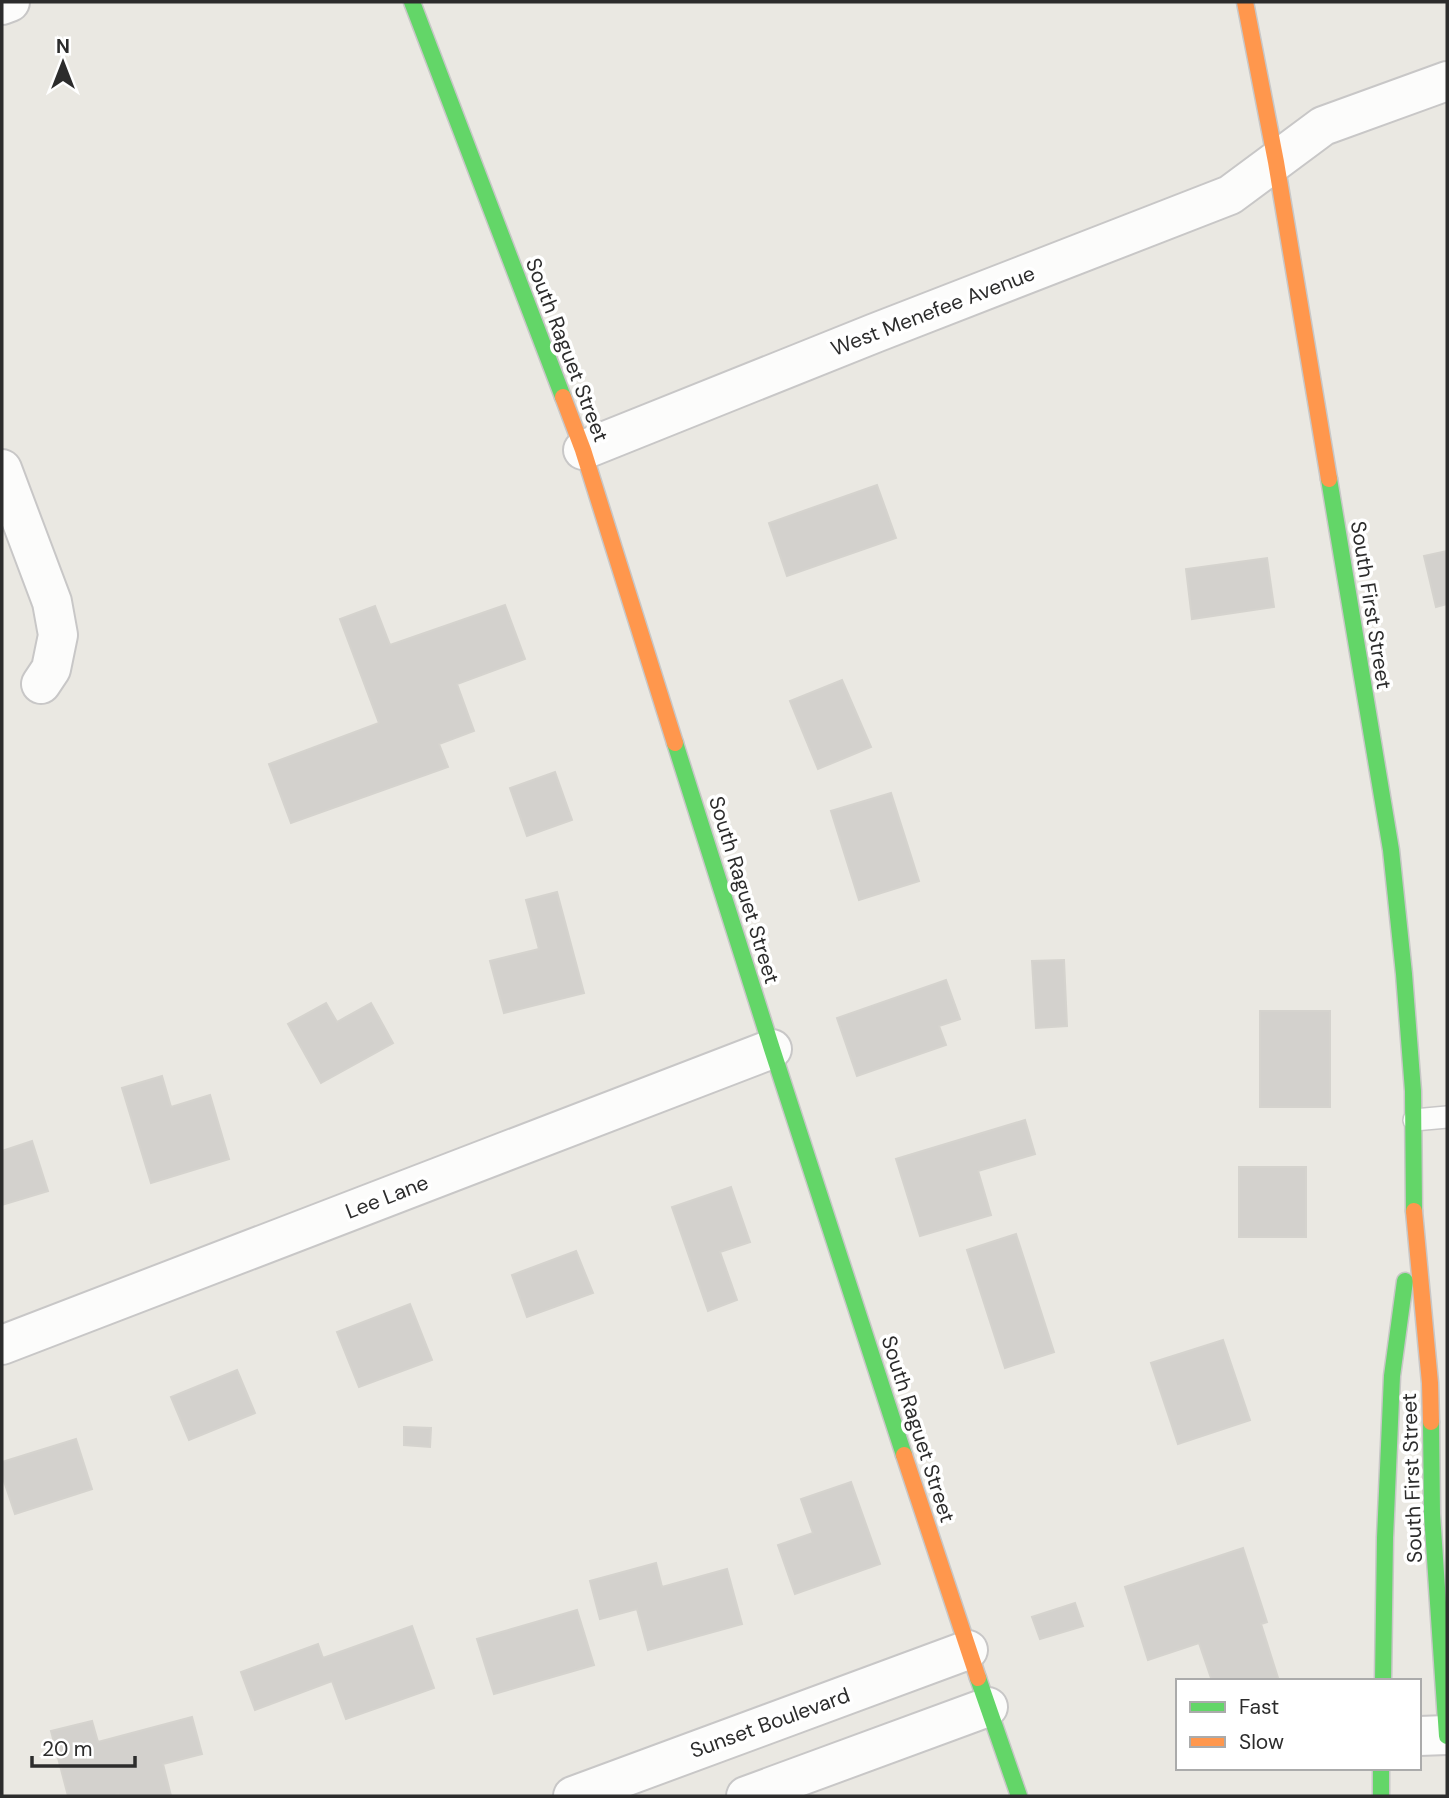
<svg xmlns="http://www.w3.org/2000/svg" width="1449" height="1798" viewBox="0 0 1449 1798" font-family="'DM Sans',sans-serif">
	<style>
		.building { fill: #d3d1cd; stroke: #d5d3ce; stroke-width: 2 }
		.lines { fill: none; stroke-linecap: round; stroke-linejoin: round }
		.lane-casing { stroke: #c8c7c7; stroke-width: 24 }
		.street-casing { stroke: #c8c7c7; stroke-width: 42 }
		.fast-casing { stroke: #c8c7c7; stroke-width: 19 }
		.slow-casing { stroke: #c8c7c7; stroke-width: 19 }
		.lane { stroke: #fcfcfb; stroke-width: 21 }
		.street { stroke: #fcfcfb; stroke-width: 38 }
		.fast { stroke: #63d668; stroke-width: 16 }
		.slow { stroke: #ff974d; stroke-width: 16 }
		.labels { text-anchor: middle; dominant-baseline: central; stroke-width: 7; stroke-linejoin: round; paint-order: stroke }
		.street-label { font-size: 21px; fill: #2c2c2c; stroke: #fff }
	</style>
	<rect width="100%" height="100%" fill="#eae8e2"/>
	<path class="building" d="M877,485L896,538L787,576L769,523Z
		M1447,551V604L1436,607L1424,556Z
		M1267,558L1274,607L1192,619L1186,569Z
		M505,605L525,659L457,684L474,731L439,744L448,767L291,823L269,764L379,723L340,619L375,606L390,645Z
		M842,680L871,747L818,769L790,701Z
		M555,772L572,820L527,836L510,788Z
		M891,793L919,881L859,900L831,811Z
		M557,892L584,993L504,1013L490,961L539,949L526,900Z
		M1064,960L1067,1026L1036,1028L1032,961Z
		M946,980L960,1019L939,1026L946,1045L857,1076L837,1018Z
		M326,1003L337,1022L371,1003L393,1043L321,1083L288,1024Z
		M1260,1011H1330V1107H1260Z
		M162,1076L171,1107L210,1095L229,1159L151,1183L122,1088Z
		M1025,1120L1035,1154L978,1171L991,1215L920,1236L896,1159Z
		M32,1141L48,1191L2,1205V1151Z
		M1239,1167H1306V1237H1239Z
		M731,1187L750,1242L720,1252L737,1300L708,1311L672,1207Z
		M1016,1234L1054,1352L1005,1368L967,1250Z
		M576,1251L593,1293L527,1317L512,1275Z
		M410,1304L432,1360L359,1387L337,1332Z
		M1223,1340L1250,1420L1178,1444L1151,1363Z
		M237,1370L255,1413L189,1440L171,1397Z
		M404,1427L431,1428L430,1447L404,1445Z
		M76,1439L92,1489L15,1514L2,1475V1462Z
		M851,1482L880,1564L795,1594L778,1545L813,1533L801,1499Z
		M1243,1548L1267,1622L1261,1624L1279,1681H1212L1199,1643L1148,1660L1125,1587Z
		M656,1563L662,1587L727,1569L742,1624L648,1650L637,1609L600,1619L590,1581Z
		M1075,1603L1083,1626L1040,1639L1032,1617Z
		M577,1610L594,1665L494,1694L477,1639Z
		M412,1626L434,1688L346,1719L332,1681L255,1710L241,1672L318,1644L323,1658Z
		M192,1717L202,1754L163,1764L171,1796H118V1794L111,1796H68L51,1731L92,1721L98,1742Z"/>
	<g class="lines">
		<g class="lane-casing">
			<path id="lane" d="M1414,1120L1447,1117"/>
		</g>
		<g class="street-casing">
			<path id="street" d="M2,5L10,2
				M583,450L875,333L1230,195L1323,126L1447,81
				M2,469L52,602L58,635L51,669L41,684
				M2,1345L772,1049
				M1419,1736L1447,1735
				M573,1796L968,1650
				M746,1796L988,1707"/>
		</g>
		<g class="fast-casing">
			<path id="fast" d="M412,2L563,397
				M1329,479L1391,850L1404,974L1413,1091L1414,1211
				M675,743L772,1049L904,1455
				M1431,1422L1432,1514L1447,1736
				M978,1678L1019,1796
				M1383,1681L1385,1538L1392,1376L1405,1281
				M1381,1768V1796"/>
		</g>
		<g class="slow-casing">
			<path id="slow" d="M1245,2L1276,162L1329,479
				M563,397L583,450L675,743
				M1414,1211L1430,1383L1431,1422
				M904,1455L978,1678"/>
		</g>
		<use href="#lane" class="lane"/>
		<use href="#street" class="street"/>
		<use href="#fast" class="fast"/>
		<use href="#slow" class="slow"/>
	</g>
	<g class="labels">
		<g class="street-label">
			<text transform="translate(933 311) rotate(-21)">West Menefee Avenue</text>
			<text transform="translate(567 350) rotate(69)">South Raguet Street</text>
			<text transform="translate(1371 605) rotate(81)">South First Street</text>
			<text transform="translate(744 890) rotate(73)">South Raguet Street</text>
			<text transform="translate(387 1197) rotate(-21)">Lee Lane</text>
			<text transform="translate(918 1429) rotate(72)">South Raguet Street</text>
			<text transform="translate(1412 1478) rotate(-92)">South First Street</text>
			<text transform="translate(770 1723) rotate(-20)">Sunset Boulevard</text>
		</g>
	</g>
	<rect width="1449" height="1798" fill="none" stroke="#2c2c2c" stroke-width="7"/>
	<rect x="1176" y="1679" width="245" height="91" fill="#ffffff" stroke="#ababab" stroke-width="2"/>
	<rect x="1190" y="1702" width="35" height="10" fill="#63d668" stroke="#ababab" stroke-width="2"/>
	<text x="1239" y="1714" font-size="21" fill="#2c2c2c">Fast</text>
	<rect x="1190" y="1737" width="35" height="10" fill="#ff974d" stroke="#ababab" stroke-width="2"/>
	<text x="1239" y="1749" font-size="21" fill="#2c2c2c">Slow</text>
	<g transform="translate(63 63)" stroke="#ffffff" stroke-width="5" paint-order="stroke">
	<path d="M0-5L12 26L0 18L-12 26Z" fill="#2c2c2c"/>
	<text y="-10" font-size="19" font-weight="bold" text-anchor="middle" fill="#2c2c2c">N</text>
	</g>
	<path d="M32 1756v10h103v-10" fill="none" stroke="#2c2c2c" stroke-width="3.5"/>
	<text x="42" y="1756" font-size="21" fill="#2c2c2c" stroke="#ffffff" stroke-width="5" paint-order="stroke">20 m</text>
</svg>
